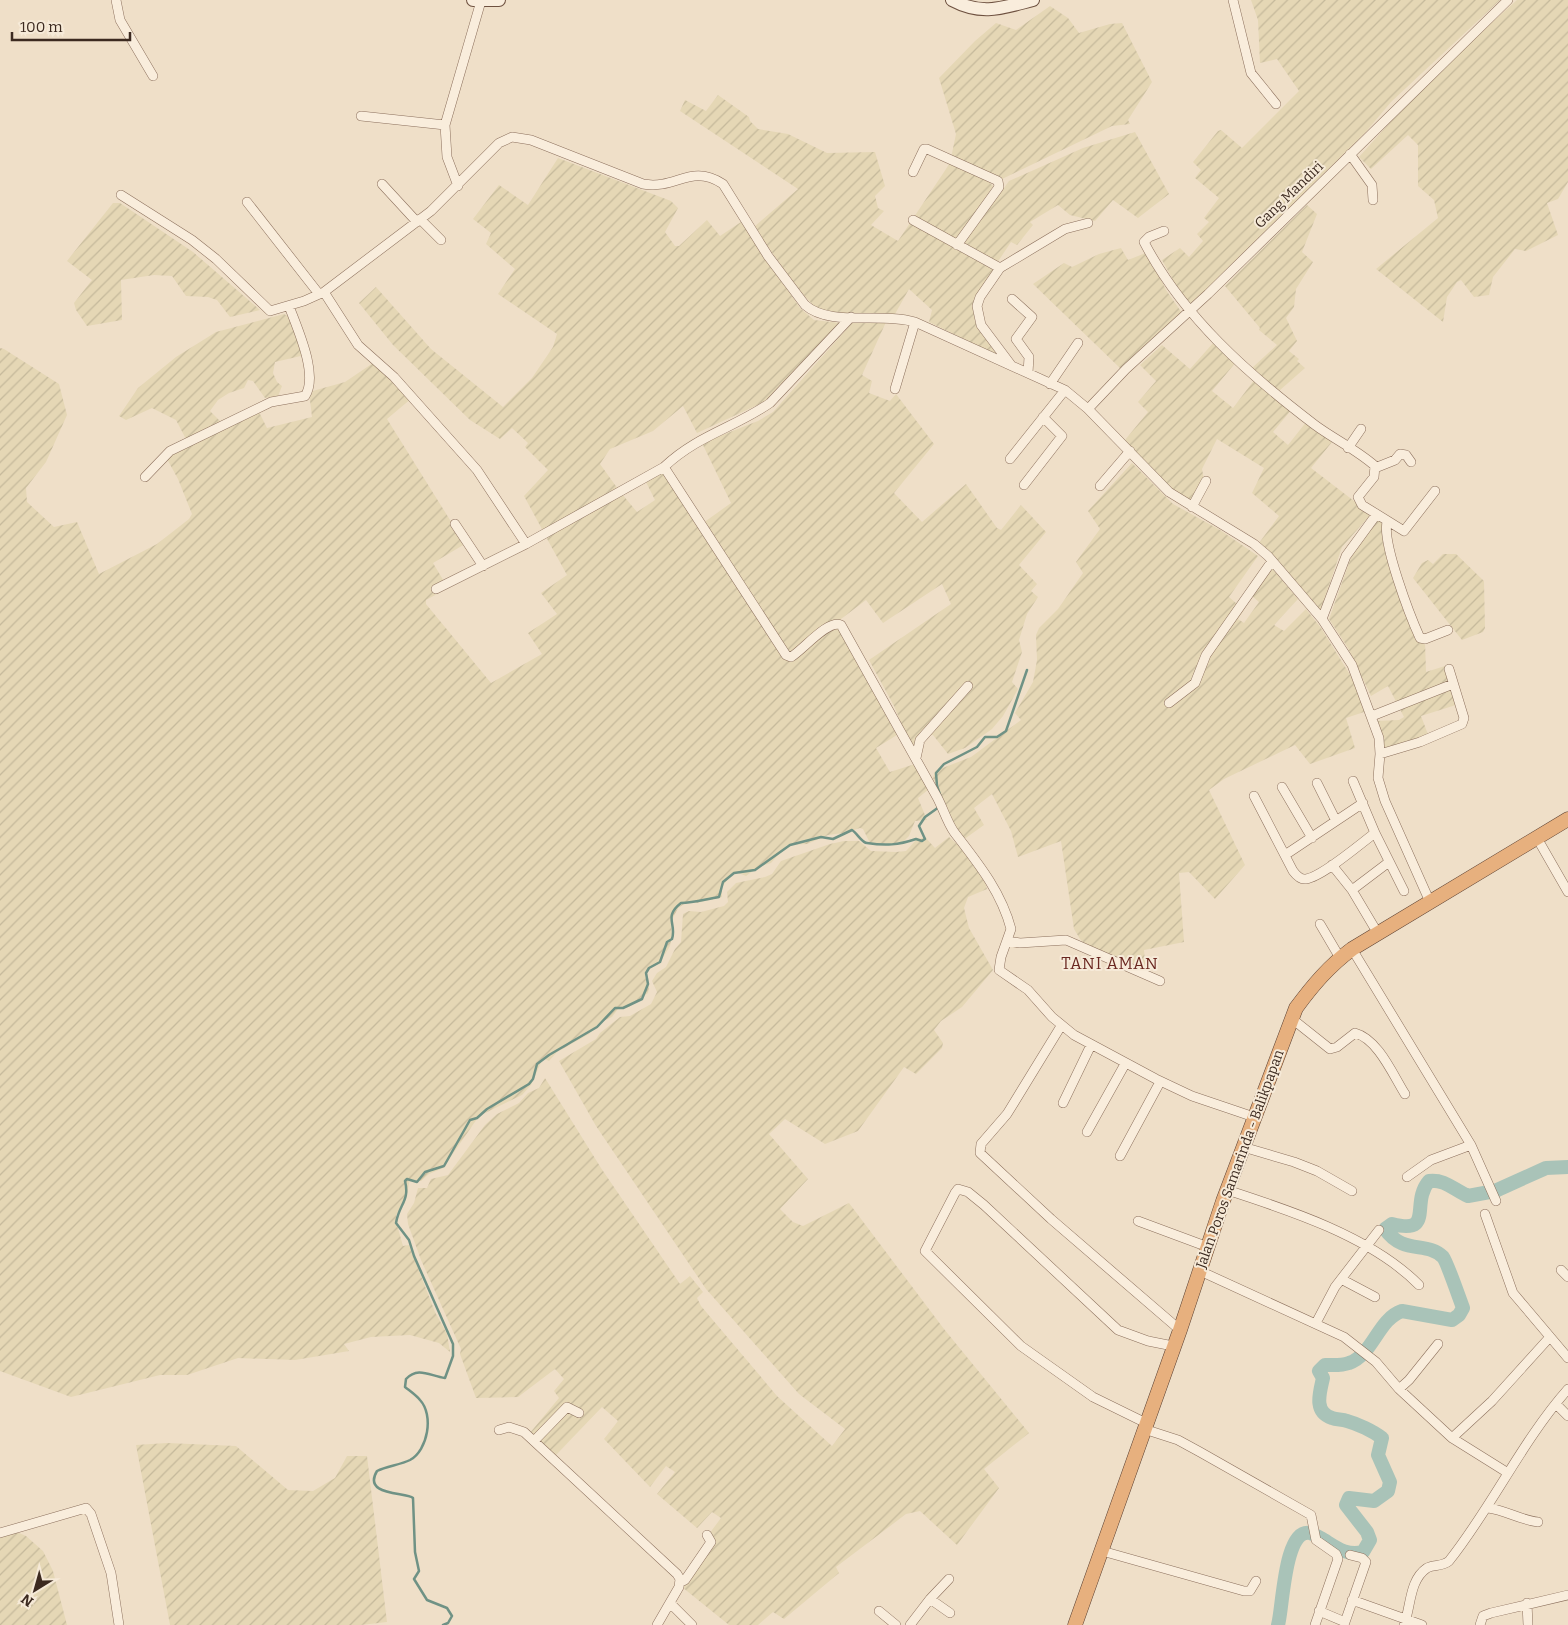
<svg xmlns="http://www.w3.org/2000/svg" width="1568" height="1625" viewBox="0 0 1568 1625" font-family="Bitter,serif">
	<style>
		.farmland { fill: url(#farmland-furrows) }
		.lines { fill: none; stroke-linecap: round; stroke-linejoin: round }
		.stream { stroke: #6f9285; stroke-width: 2.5 }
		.river { stroke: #a9c3b8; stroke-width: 14 }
		.minor-casing { stroke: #8c705d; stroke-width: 10 }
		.secondary-casing { stroke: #6e5140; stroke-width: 14 }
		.trunk-casing { stroke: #5a3f31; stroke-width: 15 }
		.minor { stroke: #f9eddc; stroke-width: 9 }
		.secondary { stroke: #f9eddc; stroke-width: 12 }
		.trunk { stroke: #e7b07e; stroke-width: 14 }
		.labels { text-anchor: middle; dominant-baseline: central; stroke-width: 4; stroke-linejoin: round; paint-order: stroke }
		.street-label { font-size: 14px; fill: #3c2a20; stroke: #f6ead8 }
		.quarter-label { font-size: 16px; letter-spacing: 1px; fill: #69261f; stroke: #f6ead8 }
	</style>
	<defs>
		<pattern id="farmland-furrows" width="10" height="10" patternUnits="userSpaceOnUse" patternTransform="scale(1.25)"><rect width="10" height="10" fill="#e5d7b5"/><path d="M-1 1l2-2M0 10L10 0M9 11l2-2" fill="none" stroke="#c5b99b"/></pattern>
	</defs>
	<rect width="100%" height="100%" fill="#efdfc8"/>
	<path class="farmland" d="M1251,0H1500L1391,102L1364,134L1188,307L1162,260L1180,248L1189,257L1203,241L1197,234L1209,222L1204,218L1219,198L1195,178L1201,170L1193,162L1218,131L1221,130L1242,148L1299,91L1277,59L1260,63L1258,20Z
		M1517,0H1568V182L1558,199L1547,203L1558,235L1526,251L1515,249L1493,277L1489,295L1474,297L1461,280L1457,282L1447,297L1443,322L1376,269L1438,218L1434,200L1418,186V145L1408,135L1371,169L1359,157L1430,78Z
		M1050,6L1068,18L1079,33L1110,24L1122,23L1152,82L1128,120L1130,124L1112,126L1000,180L951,158L956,134L939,78L975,41L996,23L1016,30Z
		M718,95L749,117L750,121L758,129L788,134L827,153L875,152L885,186L875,196L878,208L884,211L871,225L898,241L950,163L982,175L993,186L953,247L993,270L975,297L973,307L975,322L1003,358L929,322L932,310L909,289L895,314L832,313L817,309L798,289L754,227L798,189L680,111L685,100L706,111Z
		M1135,132L1169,194L1138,218L1113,200L1095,221L1070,215L1058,205L1030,222L1033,225L1017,245L1011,242L997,263L961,247L1009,181L1083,148Z
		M558,158L671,201L678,208L665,232L675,246H679L707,220L720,236L741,222L800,308L814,320L840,323L764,402L697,433L683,406L653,431L610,449L600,464L618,489L543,531L524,496L548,470L525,447L528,443L512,428L500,439L470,420L393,345L359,303L376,287L431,349L503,407L532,378L553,347L557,334L498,294L515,269L486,244L491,233L473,219L499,185L528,205Z
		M113,203H120L193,252L260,310L230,317L217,300L208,297L186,296L172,276L154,275L121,280L122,320L87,326L76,310L74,303L92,280L67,261Z
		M1307,205L1317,214L1302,252L1313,262L1296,289L1294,307L1286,318L1297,341L1289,351L1299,359L1297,361L1305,368L1279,391L1252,368L1277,345L1259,330L1260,328L1225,286Z
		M1121,248L1128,260L1148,252L1166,290L1182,313L1121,369L1033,284L1064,263L1072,267L1099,254Z
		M284,314L291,318L305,355L275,362L273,373L277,382L282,386L278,396L265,398L253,381L248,380L244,388L229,393L218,400L210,411L224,425L258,410L267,428L312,417L309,392L345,382L376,361L412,398L387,419L465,544L433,563L448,588L426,600V604L491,683L542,654L528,633L557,614L541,593L567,575L546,537L622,494L637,512L655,500L644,478L666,464L703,523L731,503L702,443L758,421L773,412L853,322H886L862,375L872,381L869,393L890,401L896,394L934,444L894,493L922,522L966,484L997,528L1001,530L1021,505L1046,532L1019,565L1037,584L1031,591L1038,597L1027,614L1019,640L1022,652L1012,682L1018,689L1003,716L992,729L965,748L948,754L933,735H929L912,749L894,706L869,660L951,604L942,584L883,623L866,600L837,622L897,735L876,748L890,772L915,764L929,789L918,798L927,820L915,821L909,836L904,841L894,844L870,843L863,829L860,828L844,833L828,835L807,844L787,845L771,863L758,867L746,876L736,872L733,873L722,887V897L697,903L687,902L678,908L671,922L672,936L670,946L661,961L647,970L645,976L649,987L648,993L629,1007L618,1009L612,1017L599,1023L589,1034L557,1052L549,1061L543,1058L531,1085L522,1095L479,1116L443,1168L429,1174L421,1181L410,1179L405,1203L396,1215L397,1225L403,1246L409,1245L435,1312L447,1334L450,1352L439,1343L410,1335L371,1337L344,1344L349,1351L295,1360L238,1358L187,1375H160L71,1397L0,1371V348L4,349L59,384L67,415L46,462L26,488L27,502L54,527L77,522L99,574L157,544L189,519L192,514L178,479L167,459L187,441L176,420L152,408L126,420L119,416L138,388L176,357L216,332Z
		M1214,342L1236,362L1212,391L1233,408L1255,379L1292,409L1273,432L1288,445L1307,421L1332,442L1311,468L1371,514L1342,547L1320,612L1282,565L1259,543L1279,516L1252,493L1264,468L1217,439L1202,469L1205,485L1191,504L1169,487L1125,440L1148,412L1138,402L1156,381L1140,365L1162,345L1190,369Z
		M1132,463L1173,504L1220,530L1258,556L1229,597L1244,610L1238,619L1244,623L1259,602L1252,596L1270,566L1298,599L1274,625L1284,631L1306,609L1321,628L1352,678L1367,711L1346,718L1355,748L1310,764L1295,745L1224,779L1209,790L1245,865L1215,899L1189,872L1179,873L1184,942L1144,950L1146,974L1088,948L1080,939L1074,929L1061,841L1018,857L1011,831L992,794L974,808L984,825L963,840L952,825L947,807L933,778L935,771L971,757L1021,720L1015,713L1033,682L1037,660L1036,635L1039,628L1058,609L1083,573L1076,562L1100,529L1088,511Z
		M1378,519L1387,526L1386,545L1425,641L1426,672L1445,666L1459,704L1421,716L1429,737L1382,752L1376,721L1399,720L1404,717L1388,686L1371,696L1348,648L1329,619L1353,552Z
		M1443,554H1456L1484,581L1485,628L1483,632L1462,640L1413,578L1422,563L1428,560L1433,564Z
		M925,837L935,848L949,837L967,853L983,876L987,889L968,897L964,908L969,928L993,970L962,1007L941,1021L934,1030L943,1043L942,1048L916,1074L904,1067L858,1131L825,1144L785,1119L769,1134L808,1179L780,1209L793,1222L803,1226L849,1203L944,1329L1029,1433L984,1469L999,1488L957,1545L920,1511L906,1514L836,1567L839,1573L784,1619L773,1612L758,1625H729L682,1587L715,1542L709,1534L721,1518L712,1512L697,1528L657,1494L675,1472L666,1466L650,1487L604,1439L618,1421L602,1407L554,1457L529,1434L559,1398L554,1391L564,1379L555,1369L518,1397L476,1398L460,1354L461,1349L421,1260L408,1224L407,1214L414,1203L418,1188H427L431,1179L448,1175L485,1125L497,1114L519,1103L528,1093L539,1088L545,1078L601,1168L680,1284L690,1276L703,1292L697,1298L701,1306L777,1396L832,1446L845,1429L799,1394L706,1289L596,1126L559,1061L596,1039L600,1033L620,1017L630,1016L651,1004L657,992L652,981L657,973L666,967L675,949L681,942L683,914L689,911L701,912L724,906L728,902L727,892L736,883L765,877L772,874L781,861L830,844L844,841H859L871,851L896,852L906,851L916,840Z
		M167,1443L236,1446L288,1490L313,1491L335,1478L347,1456H367L387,1622L361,1625H170L136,1445Z
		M12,1530L26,1536L43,1551L53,1571L67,1625H0V1535Z"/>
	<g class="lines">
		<path class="stream" d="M943,803L937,786L936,773L944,764L977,747L985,737H997L1006,731L1027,670
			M443,1625L448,1623L452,1616L447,1608L427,1600L414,1579L419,1571L415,1552L413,1498C406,1492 362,1496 377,1471C387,1466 400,1465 410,1460C428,1450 434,1415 420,1400C416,1395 410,1391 405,1387L406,1379C418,1366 430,1376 445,1378L453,1356V1344L414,1256L409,1240L396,1223C399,1204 410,1201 405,1181L407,1179L417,1182L425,1172L444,1166L470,1120L477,1118L487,1109L529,1084L533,1079L537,1064L549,1055L597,1027L615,1008H623L642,999L648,984L646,973L649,968L660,962L667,942L672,939C677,924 663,917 681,903C694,903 706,899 719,897L723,882L734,873L755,870L790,845L821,837L833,839L852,830C857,833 862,843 867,843C886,846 898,845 916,839L922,841L925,839L919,826L925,817L939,807"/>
		<path class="river" d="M1278,1625C1283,1608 1284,1528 1310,1533C1314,1534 1320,1538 1324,1540C1337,1548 1347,1556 1363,1552L1370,1540L1367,1532L1346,1505L1349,1498L1374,1501L1388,1491L1390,1482L1378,1455L1382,1438C1373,1431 1358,1424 1347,1421C1342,1419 1337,1420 1332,1418C1313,1412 1320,1392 1323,1378L1319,1371L1325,1365C1332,1365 1341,1366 1349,1363C1373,1355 1378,1319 1402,1311L1452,1320L1459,1315L1463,1308C1460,1300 1447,1262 1443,1257C1427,1241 1403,1255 1385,1229L1392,1224C1435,1235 1410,1203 1429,1181C1445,1179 1454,1190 1468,1196L1495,1191L1546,1168L1568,1167"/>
		<g class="minor-casing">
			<path id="minor" d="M116,0L120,20L153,76
				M1233,0L1251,73L1276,104
				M361,116L445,125
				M1350,154L1372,185L1373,200
				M913,172L924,149H927L998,181L999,187L957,245
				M382,184L417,222
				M458,186L447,157L445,125L481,1
				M121,195L192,240L216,259L270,311L304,301L324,292L431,211L499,143L512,137L531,140L643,184C677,190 690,163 723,184L768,256L805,305C830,327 880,312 915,322L1065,390L1088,409L1169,492L1254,544L1268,556L1322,619L1352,665L1379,738L1380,754L1378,778L1385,801L1430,902
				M247,202L319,294
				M420,219L441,240
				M913,220L1000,268
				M1164,231L1149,237L1144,242C1183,317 1248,374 1315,425C1334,439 1357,450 1375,466L1374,477L1358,497L1362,505L1404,531L1435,491
				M324,292L358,345L394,377L477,470L526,544L664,467C698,435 734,428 770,403L851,317
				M1012,299L1032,317L1016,339L1029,357L1028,373
				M1011,365L981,325L977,306L980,297L1000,268L1065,229L1088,223
				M1050,384L1078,343
				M895,389L915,322
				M1088,409L1126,369L1208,294L1508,0
				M1348,448L1361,429
				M1010,459L1065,390
				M664,467L786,655L791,657C803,650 828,619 841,625L937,797C943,808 947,822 954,832C977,862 1001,891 1011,929L1001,957L999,970L1028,990L1052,1017L1074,1035L1156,1079L1192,1096L1254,1117
				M1375,468L1395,460L1400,454L1406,455L1411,462
				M145,477L170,451L271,402L305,396C319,375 297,328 289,306
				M1024,485L1062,436L1043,417
				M1100,486L1130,451
				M1192,507L1206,481
				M1387,522C1382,543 1410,616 1420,638L1425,639L1448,630
				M455,524L483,566
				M436,589L526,544
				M1322,619L1346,556L1376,515
				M1169,703L1195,683L1206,655L1272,561
				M1372,716L1453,684
				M1380,754L1420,742L1462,724L1464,718L1449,669
				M916,758L920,740L968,686
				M1353,781L1375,833L1404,891
				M1317,783L1336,821
				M1282,787L1312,838
				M1254,796L1293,871C1296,875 1300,880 1306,879C1322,877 1360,844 1375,833
				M1537,838L1568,892
				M1285,855L1363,803
				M1332,865L1352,890L1377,932
				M1352,890L1389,862
				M1320,924L1340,958
				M1007,941L1020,943L1066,940L1160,981
				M1352,949L1471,1145L1496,1201
				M1291,1018L1330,1049L1337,1047L1355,1033C1378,1039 1393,1075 1405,1094
				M1061,1026L1007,1114L981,1144L980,1153L1051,1219L1180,1330
				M1063,1103L1091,1045
				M1087,1132L1125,1064
				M1243,1147L1294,1162L1317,1171L1352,1191
				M1120,1156L1160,1082
				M1407,1177L1431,1160L1471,1145
				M1227,1190C1289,1210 1372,1237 1419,1285
				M1485,1214L1513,1293L1568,1358
				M1138,1221L1208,1247
				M1561,1270L1568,1277
				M1200,1271L1344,1337L1376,1362L1399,1389L1452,1438L1508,1473
				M1341,1279L1375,1297
				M1316,1323L1335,1287L1379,1230
				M1399,1389L1409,1380L1438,1344
				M1556,1404L1568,1416
				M1146,1423L1093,1397L1021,1346L925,1251L955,1193L958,1189L968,1192L984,1205L1118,1330L1148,1341L1173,1346
				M1144,1429L1178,1440L1200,1452L1311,1515L1316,1540L1336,1554L1338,1559L1315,1625
				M499,1430L509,1427L524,1432L677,1574L680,1579L679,1587L657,1625
				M1452,1438L1492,1401L1549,1338
				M534,1441L567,1407L579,1413
				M1488,1508C1505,1510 1520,1520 1538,1522
				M0,1533L86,1508L91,1514L111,1573L119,1625
				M1102,1551L1244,1591H1250L1256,1581
				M681,1582L685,1580L711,1542L707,1535
				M930,1599L949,1579
				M1352,1600L1422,1625
				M1527,1603L1528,1625
				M671,1604L692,1625
				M879,1611L896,1625
				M1319,1611L1345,1622
				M910,1625L930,1599L950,1613
				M1344,1625L1366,1562L1362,1558L1350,1555
				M1404,1625C1411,1607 1409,1580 1427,1568C1434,1564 1442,1567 1449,1561C1492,1507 1522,1441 1568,1389
				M1480,1625L1483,1616L1491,1613L1568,1595"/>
		</g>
		<g class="secondary-casing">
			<path id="secondary" d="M473,0H499
				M952,0C982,16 1002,8 1033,0"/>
		</g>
		<g class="trunk-casing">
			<path id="trunk" d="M1075,1625L1180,1330L1223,1201L1296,1008C1313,985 1329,966 1352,949L1568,819"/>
		</g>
		<use href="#minor" class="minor"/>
		<use href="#secondary" class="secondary"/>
		<use href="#trunk" class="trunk"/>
	</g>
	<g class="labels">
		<g class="street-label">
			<text transform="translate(1289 195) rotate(-44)">Gang Mandiri</text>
			<text transform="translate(1240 1159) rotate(-70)">Jalan Poros Samarinda - Balikpapan</text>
		</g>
		<g class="quarter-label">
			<text x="1110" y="963">TANI AMAN</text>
		</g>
	</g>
	<g transform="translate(35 1590) rotate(217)" stroke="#f6ead8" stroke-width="4" paint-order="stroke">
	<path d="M0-4L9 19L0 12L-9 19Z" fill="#3c2a20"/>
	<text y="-8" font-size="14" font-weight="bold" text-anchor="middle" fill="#3c2a20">N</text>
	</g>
	<path d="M12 32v8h118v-8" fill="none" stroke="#3c2a20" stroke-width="2.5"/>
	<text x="20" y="32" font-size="15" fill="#3c2a20" stroke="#f6ead8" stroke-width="4" paint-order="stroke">100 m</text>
</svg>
